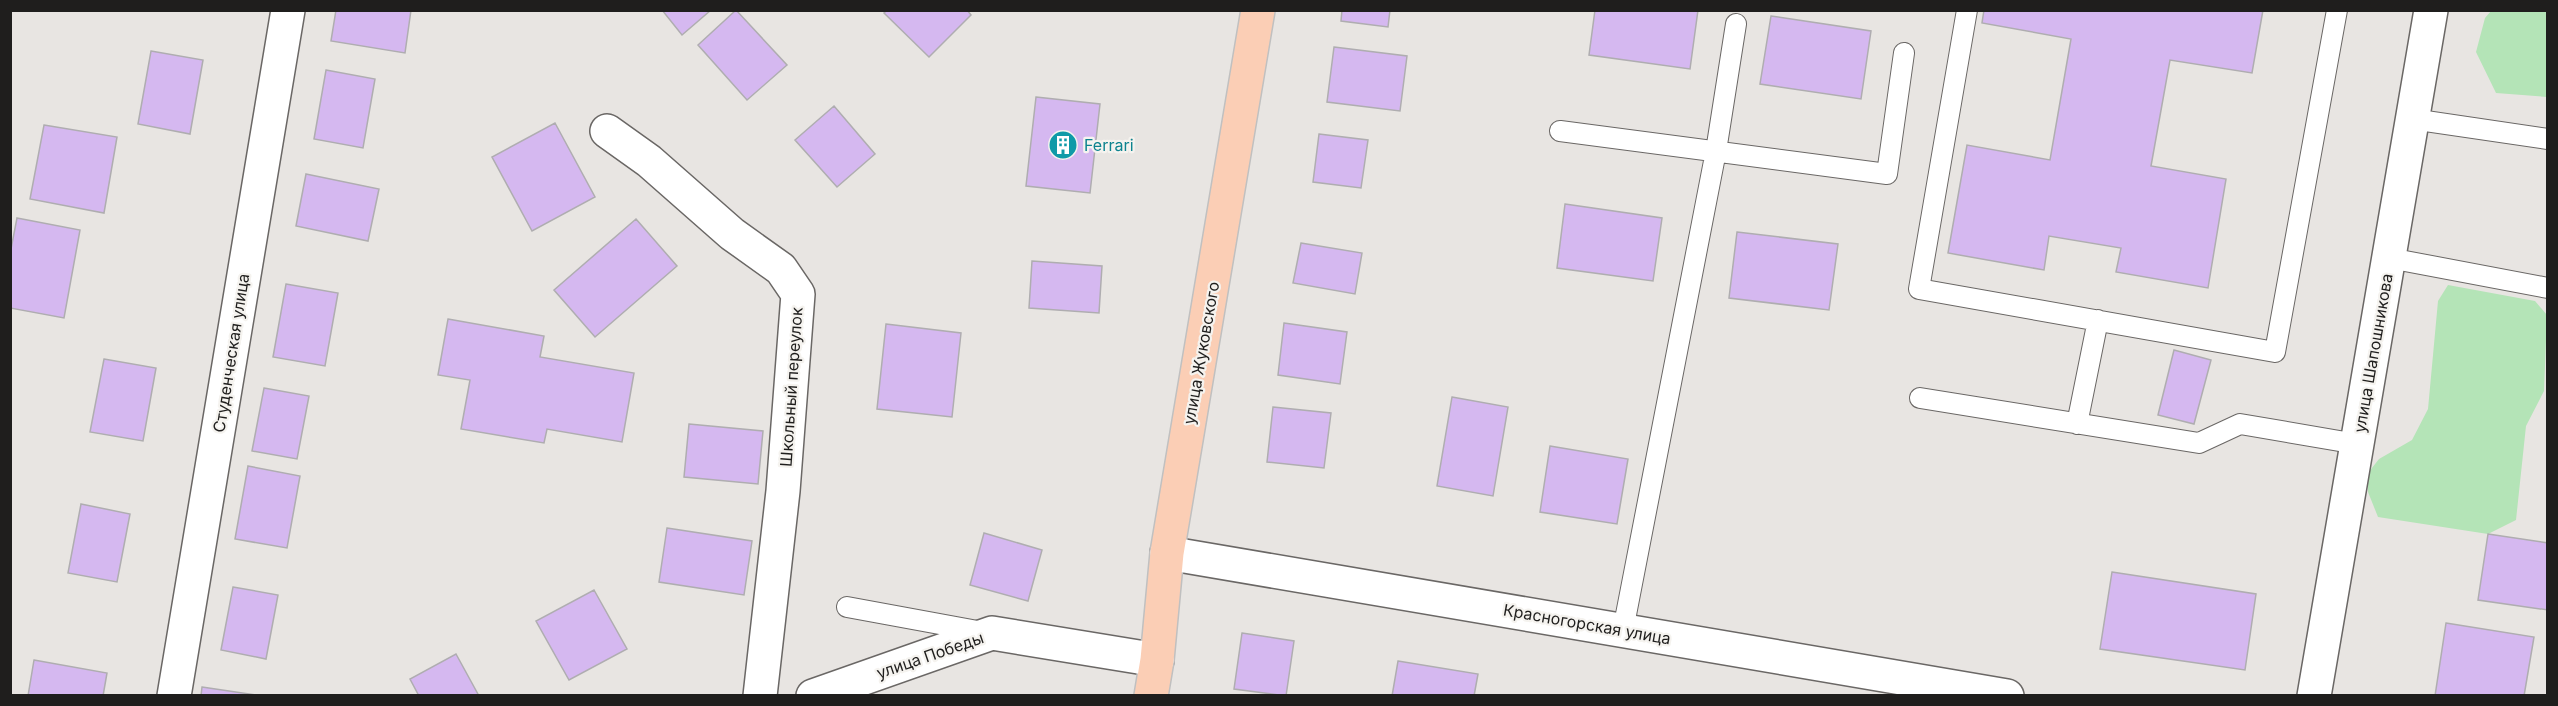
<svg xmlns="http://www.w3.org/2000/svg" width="2558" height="706" viewBox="0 0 2558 706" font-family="Inter,sans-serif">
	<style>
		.green { fill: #b4e4b7 }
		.building { fill: #d5b8f0; stroke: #afadb0; stroke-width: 1.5 }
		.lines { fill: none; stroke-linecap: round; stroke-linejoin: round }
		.lane-casing { stroke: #6a6765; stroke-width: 22 }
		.street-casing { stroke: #6a6765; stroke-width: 36 }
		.primary-casing { stroke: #c0c0c0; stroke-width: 36 }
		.lane { stroke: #fff; stroke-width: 20 }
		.street { stroke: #fff; stroke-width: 33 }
		.primary { stroke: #fbceb5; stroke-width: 33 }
		.labels { text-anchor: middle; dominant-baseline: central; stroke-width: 4.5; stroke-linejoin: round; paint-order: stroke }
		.culture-label { font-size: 16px; fill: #0d838f; stroke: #f5f3ef; text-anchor: start }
		.street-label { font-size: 16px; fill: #1f1e1d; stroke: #f5f3ef }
	</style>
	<rect width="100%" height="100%" fill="#e8e5e2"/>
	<path class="green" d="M2491,11H2547V97L2496,93L2476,52L2485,18Z
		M2448,285L2535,301L2547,315L2544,391L2526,426L2516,520L2488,534L2378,517L2368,492V473L2379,459L2412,440L2428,409L2438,301Z"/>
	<path class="building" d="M336,10H411L405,53L331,41Z
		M662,10H711L682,35Z
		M736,10L787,65L747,100L698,45Z
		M887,10H967L971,15L929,57L884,13Z
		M1342,10H1390L1388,27L1341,21Z
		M1595,10H1698L1690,69L1589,55Z
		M1984,10H2263L2252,73L2170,60L2151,166L2226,179L2208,288L2116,272L2121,248L2049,236L2044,270L1948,253L1967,145L2050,160L2071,39L1982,23Z
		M1771,16L1871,31L1861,99L1760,84Z
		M1334,47L1407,56L1400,111L1327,102Z
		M151,51L203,60L190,134L138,124Z
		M326,70L375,79L363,148L314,139Z
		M1036,97L1100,104L1090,193L1026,186Z
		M834,106L875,154L837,187L795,140Z
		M555,123L595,197L532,231L492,157Z
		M44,125L117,137L104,213L30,199Z
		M1319,134L1368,140L1361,188L1313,182Z
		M306,174L379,189L368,241L296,226Z
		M1565,204L1662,218L1653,281L1557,268Z
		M17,218L80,230L64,318L10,308V254Z
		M636,219L677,266L595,337L554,290Z
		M1737,232L1838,244L1829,310L1729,298Z
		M1301,243L1362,253L1355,294L1293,283Z
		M1032,261L1102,266L1099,313L1029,308Z
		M286,284L338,293L325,366L273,357Z
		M448,319L544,336L540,357L634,373L622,442L547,429L544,443L461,429L470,380L438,375Z
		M1284,323L1347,332L1340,384L1278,375Z
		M886,324L961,333L952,417L877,409Z
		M2174,350L2211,360L2194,424L2158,415Z
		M104,359L156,368L143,441L90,432Z
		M264,388L309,396L297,459L252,451Z
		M1452,397L1508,407L1493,496L1437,486Z
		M1273,407L1331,413L1324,468L1267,462Z
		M689,424L763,431L758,484L684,477Z
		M1550,446L1628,459L1617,524L1540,512Z
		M248,466L300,476L287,548L235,539Z
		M81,504L130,514L117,582L68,573Z
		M667,528L752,541L744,595L659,582Z
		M984,533L1042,550L1028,601L970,585Z
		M2488,534L2548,543V610L2478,600Z
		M2112,572L2256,594L2245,670L2100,649Z
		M233,587L278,595L266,659L221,650Z
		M594,590L627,649L569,680L536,621Z
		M2446,623L2534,637L2524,696H2435Z
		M1242,633L1294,641L1286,696L1234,689Z
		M456,654L479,696H419L410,679Z
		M34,660L107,673L103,696H28Z
		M1398,661L1478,674L1474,696H1392Z
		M202,687L262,696H201Z"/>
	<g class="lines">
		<g class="lane-casing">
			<path id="lane" d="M1967,10L1919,289L2275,352L2337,10
				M2412,119L2548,139
				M1560,131L1887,174L1904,53
				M2389,258L2548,288
				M1920,398L2199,443L2240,424L2357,444
				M2077,424L2098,320
				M847,607L983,632
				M1623,630L1716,151L1736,24"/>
		</g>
		<g class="street-casing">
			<path id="street" d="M607,131L649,161L732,234L781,269L798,294L783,491L760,696
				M1167,553L2007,696
				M174,696L288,10
				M813,696L992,633L1157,660
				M2314,696L2431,10"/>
		</g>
		<g class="primary-casing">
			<path id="primary" d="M1151,696L1157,660L1167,553L1258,10"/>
		</g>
		<use href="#lane" class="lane"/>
		<use href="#street" class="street"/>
		<use href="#primary" class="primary"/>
	</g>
	<defs>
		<g id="building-disc" transform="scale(1.5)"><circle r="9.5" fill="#0f9aa8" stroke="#f5f3ef"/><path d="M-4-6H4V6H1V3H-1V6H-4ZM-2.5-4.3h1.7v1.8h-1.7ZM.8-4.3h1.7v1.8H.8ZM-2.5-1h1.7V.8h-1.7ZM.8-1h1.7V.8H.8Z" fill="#fff"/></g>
	</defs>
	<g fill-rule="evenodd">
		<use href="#building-disc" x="1063" y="145"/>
	</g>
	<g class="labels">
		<g class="culture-label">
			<text x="1084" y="145">Ferrari</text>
		</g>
		<g class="street-label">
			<text transform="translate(231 353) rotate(-81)">Студенческая улица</text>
			<text transform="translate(1201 353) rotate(-80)">улица Жуковского</text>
			<text transform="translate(2373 353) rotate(-80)">улица Шапошникова</text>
			<text transform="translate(791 387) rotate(-86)">Школьный переулок</text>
			<text transform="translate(1587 624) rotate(10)">Красногорская улица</text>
			<text transform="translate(930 655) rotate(-19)">улица Победы</text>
		</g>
	</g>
	<rect width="2558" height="706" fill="none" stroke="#1f1e1d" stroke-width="24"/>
</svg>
